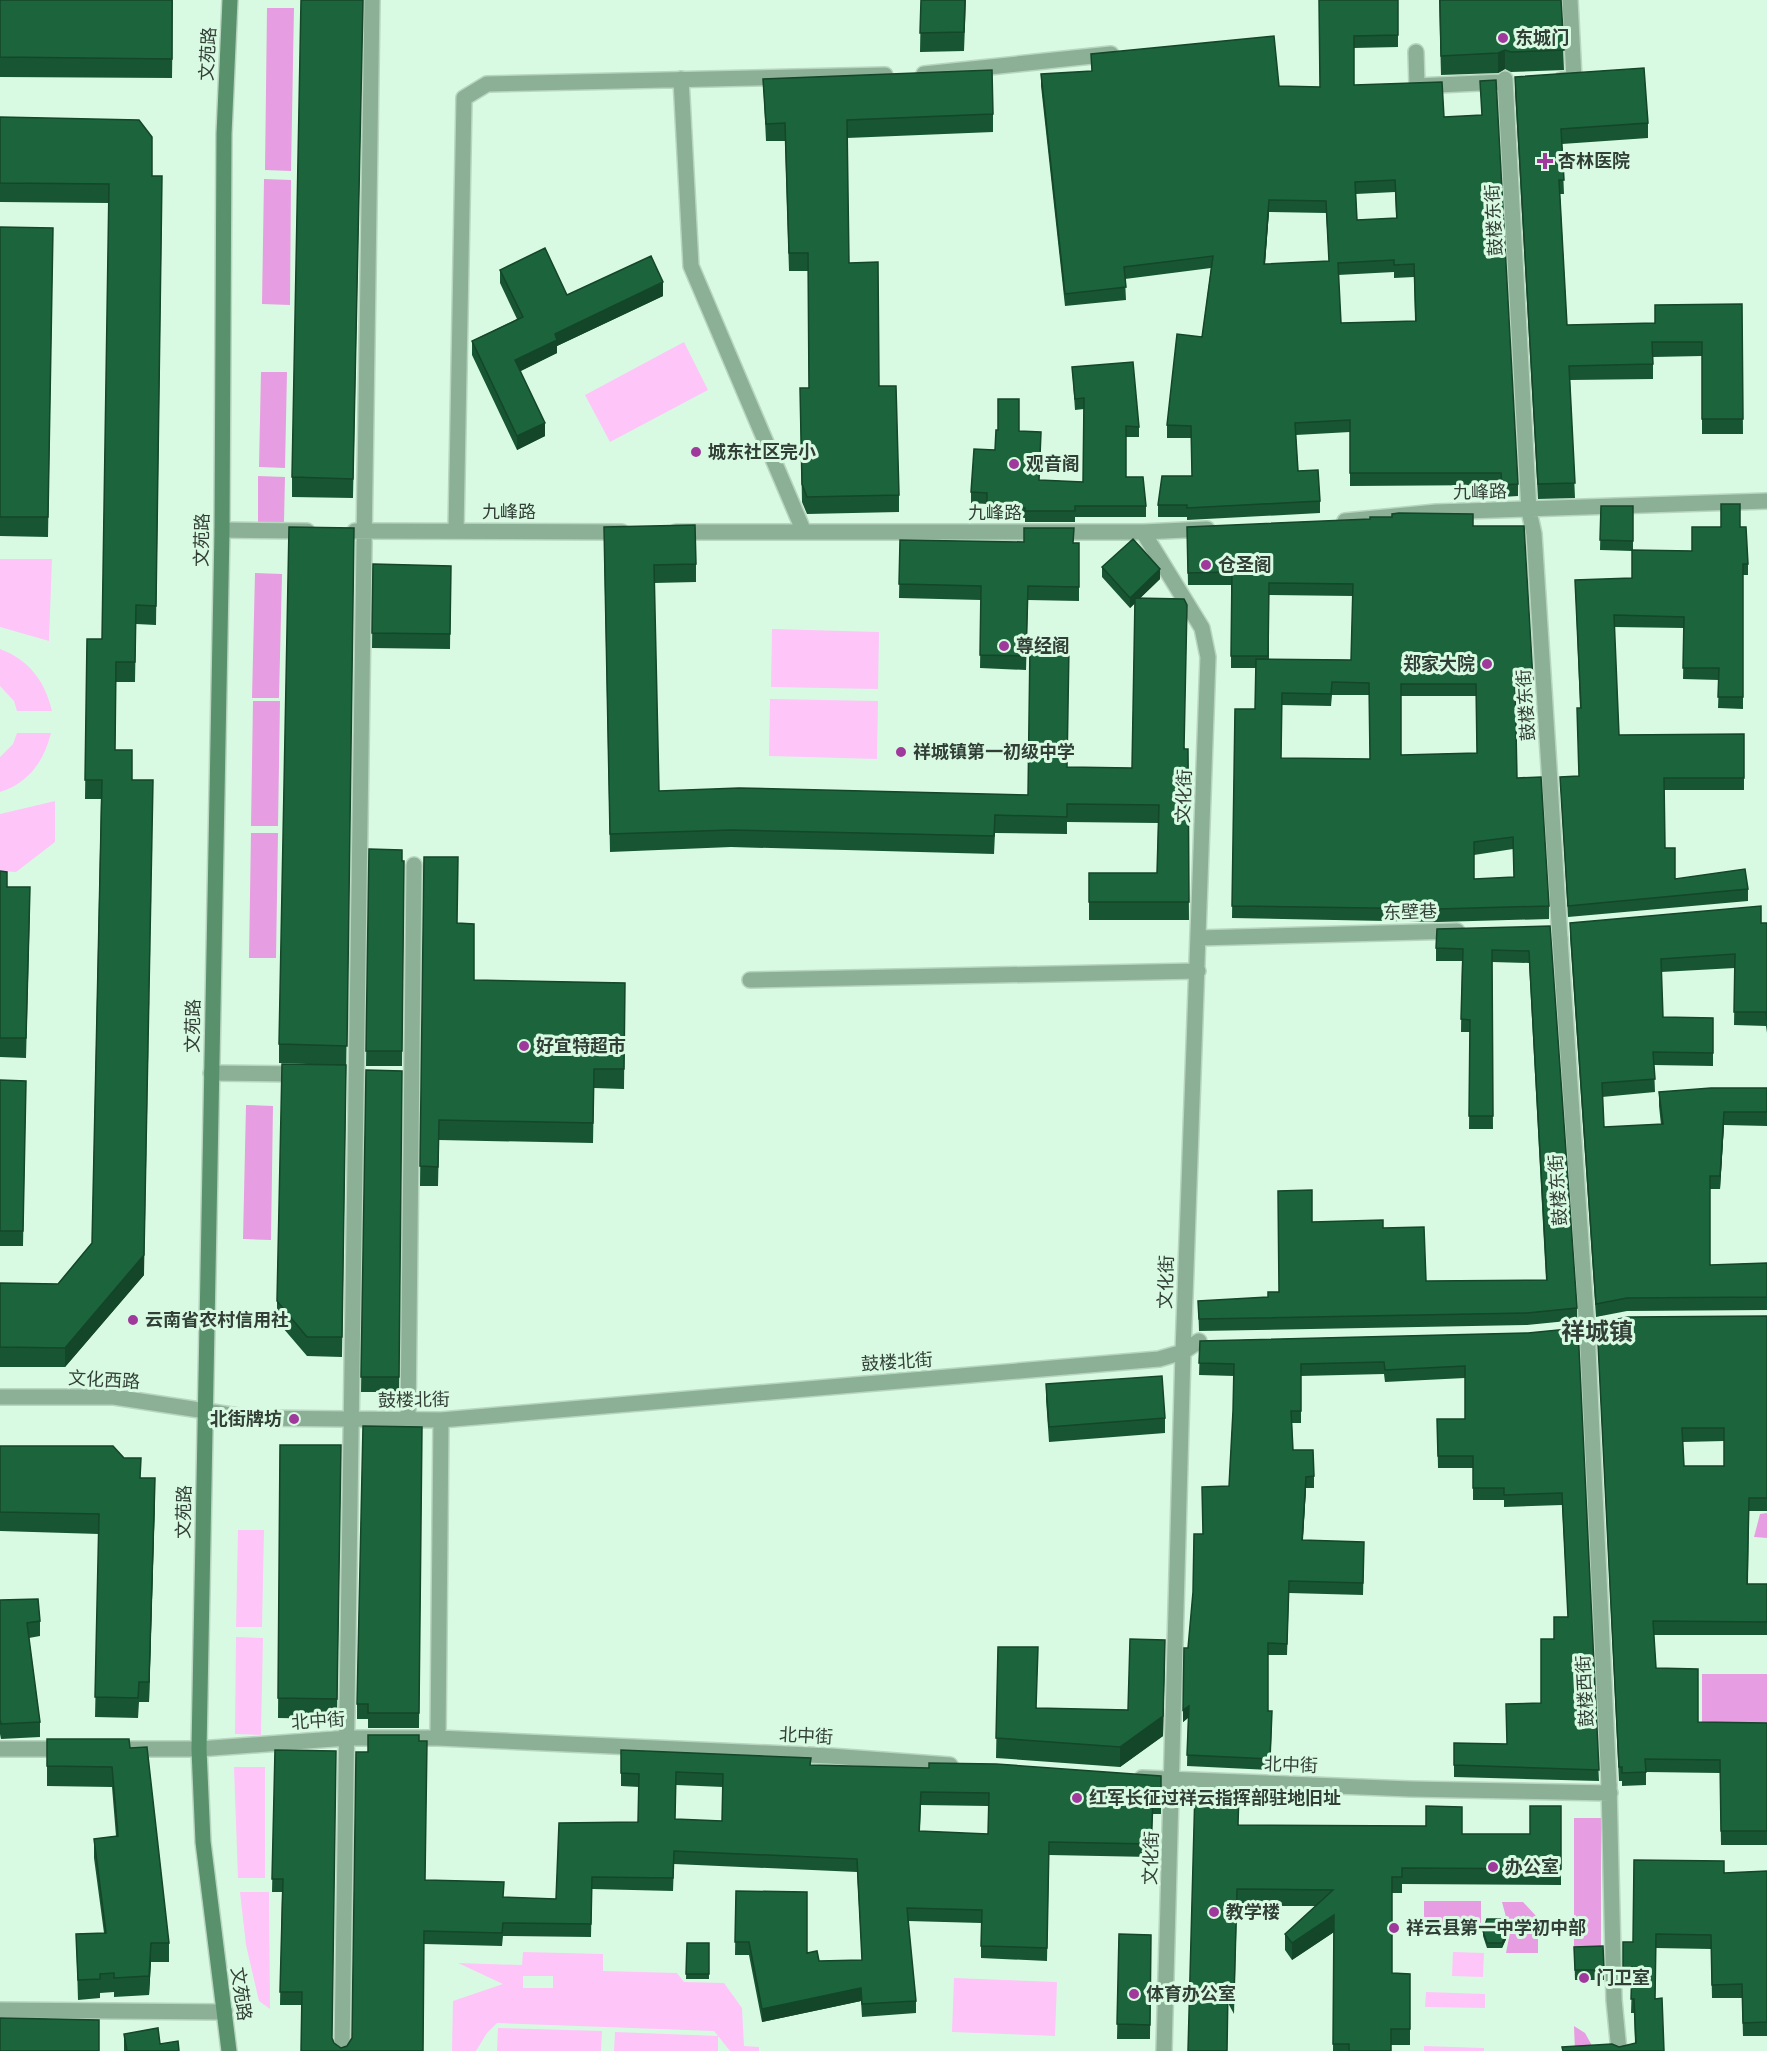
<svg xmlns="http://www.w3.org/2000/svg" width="1767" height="2051" viewBox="0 0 1767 2051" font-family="'Nunito Sans','Noto Sans SC',sans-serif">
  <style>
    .green { fill: #fec5f9; fill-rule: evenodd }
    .forest { fill: #e79de1 }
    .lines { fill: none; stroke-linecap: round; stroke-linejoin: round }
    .pedestrian-casing { stroke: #b8d5c0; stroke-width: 18 }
    .minor-casing { stroke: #b8d5c0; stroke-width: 18 }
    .tertiary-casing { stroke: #b8d5c0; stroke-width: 18 }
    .secondary-casing { stroke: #b8d5c0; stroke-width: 18 }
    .pedestrian { stroke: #8bb096; stroke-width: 15 }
    .minor { stroke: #8bb096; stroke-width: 15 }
    .tertiary { stroke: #8bb096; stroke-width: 15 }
    .secondary { stroke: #58916b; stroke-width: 15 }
    .wall { fill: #185633; fill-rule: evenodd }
    .shaded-wall { fill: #144629 }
    .building { fill: #1c643b; stroke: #144629; stroke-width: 1.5; fill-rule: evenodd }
    .poi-dot { fill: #a0399c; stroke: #d9fae2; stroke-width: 2 }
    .labels { text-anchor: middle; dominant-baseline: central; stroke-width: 6; stroke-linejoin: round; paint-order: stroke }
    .poi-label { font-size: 18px; font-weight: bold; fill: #323f36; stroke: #d9fae2; text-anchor: start }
    .street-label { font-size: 18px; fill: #323f36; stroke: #d9fae2 }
    .district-label { font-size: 24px; font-weight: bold; fill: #323f36; stroke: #d9fae2 }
  </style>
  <rect width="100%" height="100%" fill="#d9fae2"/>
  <!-- green -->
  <path class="green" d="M684,342L708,390L610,442L585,395Z
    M0,559H52L49,641L0,627Z
    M772,629L879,632L878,689L771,687Z
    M0,649C29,660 45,681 52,711H17L14,701L0,686Z
    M770,699L878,701L877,759L769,756Z
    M17,733H51C44,761 29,783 0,792V757L13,744Z
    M55,801V842L16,872L0,871V814Z
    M238,1530H264L262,1627H236Z
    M236,1637L263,1638L261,1735L235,1734Z
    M234,1767H265V1878H238Z
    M240,1892H269L270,2009L259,2001L246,1945Z
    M523,1952L603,1954V1971L677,1973L684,1982L724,1983L742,2008L744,2046L759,2047V2051H730L714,2031L497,2023L487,2033L476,2051H452L453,2001L503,1984L458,1963L522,1965ZM523,1976H553V1988H523Z
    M1453,1952L1484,1953L1483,1977L1452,1976Z
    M954,1978L1057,1982L1055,2036L952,2032Z
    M1426,1992L1485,1994V2008L1425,2007Z
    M498,2028L602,2031L601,2051H497Z
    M615,2032L718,2036V2051H614Z
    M1424,2046L1484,2048V2051H1424Z"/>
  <!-- forest -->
  <path class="forest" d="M267,8H294L291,171L265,170Z
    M264,179L291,180L290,305L262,304Z
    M261,372H287L285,468L259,467Z
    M258,476L285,477L284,522H258Z
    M255,573L282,574L279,698H252Z
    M253,701H280L278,826H251Z
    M251,833H278L276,958H249Z
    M246,1105L273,1106L271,1240L243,1239Z
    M1767,1513V1538L1754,1537L1760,1514Z
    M1702,1674H1767V1730L1702,1731Z
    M1574,1818H1601V1956L1574,1957Z
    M1424,1901H1481V1929H1424Z
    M1502,1902H1523L1538,1918V1953H1506L1510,1932Z
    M1574,2026L1585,2033L1595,2051H1575Z"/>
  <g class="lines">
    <!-- pedestrian casing -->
    <g class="pedestrian-casing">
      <path id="pedestrian" d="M1560,939L1587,1329L1609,1785
        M206,1411L250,1418"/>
    </g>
    <!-- minor casing -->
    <g class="minor-casing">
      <path id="minor" d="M1416,52L1417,86L1501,82
        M924,74L1111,54
        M681,79L691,266L804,532
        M1505,79L1529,511L1534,534L1560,939
        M1561,80L1574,79L1570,0
        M1345,521L1436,512L1767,501
        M222,530L307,531
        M355,531L622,532
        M456,531L464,98L487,84L885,75
        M676,532H1143L1207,529
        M1143,532L1202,628L1208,657L1183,1352L1164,2051
        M1199,938L1457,931
        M750,980L1198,971
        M211,1073L301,1074
        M250,1418L441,1420L1159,1359L1183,1352L1199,1341
        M408,1420L414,865
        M438,1738L441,1420
        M0,1749H67
        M127,1749H199L347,1738H438L830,1756L950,1765
        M1142,1778L1410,1789L1610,1793
        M1609,1785L1614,2000L1619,2051
        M0,2010L225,2012
        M342,2051L372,0"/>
    </g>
    <!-- tertiary casing -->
    <g class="tertiary-casing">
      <path id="tertiary" d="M0,1397H114L206,1411"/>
    </g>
    <!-- secondary casing -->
    <g class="secondary-casing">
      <path id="secondary" d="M229,2051L203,1842L199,1749L222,530L224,134L230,0"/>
    </g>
    <!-- pedestrian -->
    <use href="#pedestrian" class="pedestrian"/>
    <!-- minor -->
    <use href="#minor" class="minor"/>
    <!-- tertiary -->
    <use href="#tertiary" class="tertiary"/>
    <!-- secondary -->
    <use href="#secondary" class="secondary"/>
  </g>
  <!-- wall -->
  <path class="wall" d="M0,0H173L172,78L0,77Z
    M363,0L353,498L292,497V477Z
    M921,0H966L964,51L920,52Z
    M1319,0H1398V47L1354,48V85L1444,117L1482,115L1480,81L1518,484V496L1502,497L1501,485L1350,486V432L1296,435L1298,471L1320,501V513L1187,520V517H1158V505L1192,476L1191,438H1167V425L1202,337L1211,268L1125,279L1126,300L1065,306L1041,86V74L1279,86L1320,87ZM1395,192L1396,218L1357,220L1356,194ZM1269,212L1326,213L1329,261L1265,264ZM1394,272V278L1414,277L1415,321L1341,323L1338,275Z
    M1439,0H1561L1564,70L1511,72L1505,69L1498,73L1441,75Z
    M1515,77L1648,123V138L1562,144L1564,194H1560L1567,325L1655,323L1742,304L1743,434H1702V356L1653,357V379L1570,380L1575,498L1538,499L1515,91Z
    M763,79L993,114V132L847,138L849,263L879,386L899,495V512L807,514L802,502L800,405L809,388L808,271H789L785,141H766Z
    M0,117L152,176L162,196L156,625L136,624L135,682H116L115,750L132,780L144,1275L65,1367H0V1283L58,1284L92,1243L101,799H85L87,639H102L109,203L0,202Z
    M0,227L53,228L48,537L0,536Z
    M500,270L567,295L663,296L557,346V353L520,371L545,436L517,450L472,355V341L517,319L500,283Z
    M1072,367L1139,427V437H1126V477L1146,506V517H1075V522H1025V518L987,517V504L971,503V492L995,450L1019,431L1041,443L1039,480L1083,482L1084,409L1075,410Z
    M1601,506H1633V550L1692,551L1740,527L1748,564V575H1743V709L1718,708L1719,680L1683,679L1684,628L1614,627L1619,735L1744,734V790H1664L1665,848L1675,879L1748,889V901L1568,917L1560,777L1579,776L1580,708L1575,580L1632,578V551L1600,550Z
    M1473,526L1533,680V693L1516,692L1517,778L1549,906V919L1438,922L1232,918L1235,709H1255L1256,668H1231V585H1188L1187,527ZM1269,595L1353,596L1351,660L1269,659ZM1332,695H1369L1370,759L1281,758L1282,705L1331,706ZM1401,696H1476L1477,753L1401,755ZM1513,849L1514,877L1474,879V855Z
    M354,528L342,1357L307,1356L277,1321V1301L336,1065L279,1063V1044Z
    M900,540L1079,543V601L1028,600L1026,670L980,668L981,600L899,598Z
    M604,545L696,564V582L654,583L659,791L1028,795L1067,767L1132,768L1135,603L1130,608L1102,577V567L1160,579L1139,599L1185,749H1188L1189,920H1089V873H1157L1158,823L1067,822V834L995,833L994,854L731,847L610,852Z
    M373,564L451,566L450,649L372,648Z
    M369,849L404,861L402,1066H366Z
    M424,857L457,923L474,980L625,983L624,1089L594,1088L593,1143L439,1140L438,1186H420Z
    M0,871L7,887L30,907L26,1058L0,1057Z
    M1570,923H1767V1033L1766,1026L1734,1025L1735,968L1661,972L1663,1017L1713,1018V1066L1654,1065L1655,1092L1602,1097L1604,1127L1661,1125L1659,1106V1092L1767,1088V1126L1724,1125L1720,1189H1710V1265L1767,1263V1310L1627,1311L1596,1317L1570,937Z
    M1550,926L1577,1308V1320L1527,1325L1199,1331L1198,1301L1268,1297L1279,1292L1312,1222L1383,1228L1426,1281L1546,1280L1529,963L1492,962L1493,1129H1469L1470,1032H1461L1462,961H1436V948Z
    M366,1070L402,1071L399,1392H361Z
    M0,1080L26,1081L23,1246H0Z
    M1767,1316V1511H1749L1748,1584H1767V1635H1654L1656,1668L1698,1722L1767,1723V1845H1721L1720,1773L1646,1772V1785L1622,1786V1781H1619L1597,1323ZM1724,1441V1466H1684L1683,1442Z
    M1578,1328L1599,1781L1454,1777V1743L1506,1744L1541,1703L1554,1639L1568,1617L1562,1505L1504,1507V1500H1473V1468H1438L1437,1419H1465V1378L1385,1382L1384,1374L1301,1376V1423H1292L1293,1450L1314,1476V1488H1306L1303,1540L1364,1554L1363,1595L1289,1593L1287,1655H1268V1711L1272,1723L1270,1770L1187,1766L1188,1718L1183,1722L1188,1648L1203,1534L1229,1486L1233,1411L1234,1376L1199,1375L1200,1341L1528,1333Z
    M1046,1384L1165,1418V1433L1049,1442L1046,1399Z
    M422,1427L419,1728H368V1719H357V1704Z
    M280,1445H341L337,1719L278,1718Z
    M0,1446L141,1478L155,1498L149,1702H139L138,1718L95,1717L99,1534L0,1531Z
    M0,1600L40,1621V1636L29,1638L40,1722V1737L1,1739L0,1734Z
    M998,1647L1037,1708L1128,1710L1165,1659L1163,1736L1120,1767L996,1758Z
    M47,1739L130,1748L169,1943V1962H151L149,1995L114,1997V1992L100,1993V1998L78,2000L76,1934L104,1933L94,1858V1839L116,1836L112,1787L47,1786Z
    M275,1750L332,2039L334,2043L341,2048L347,2046L352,2038L425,1880L504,1897L556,1899L638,1822L639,1787L621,1786V1750L811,1765L1161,1776V1814H1153L1151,1857L1049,1855L1047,1961L981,1958V1923L908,1921L916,2001V2013L862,2017L861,2001L762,2022L749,1955H735L736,1891L807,1953L819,1961L862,1960L857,1872L674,1864L673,1891L592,1889L591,1937L503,1936L502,1946L424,1944L423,2051H301L302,2005H280L282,1892H272ZM676,1785L723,1787L722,1821L675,1819ZM921,1805L988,1806V1834L920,1831Z
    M1195,1789L1239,1825L1462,1834H1530L1561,1806V1885L1402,1884V1893H1392V1973L1410,1974V2045H1391V2051H1333L1334,1932L1292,1960L1285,1950V1934L1316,1906H1237L1234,2014L1228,2003Z
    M1767,1871V2036H1743L1742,1998H1712L1711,1949L1656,1948L1655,1999L1664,2051L1619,2047L1635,2043L1634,2013H1631L1632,1980H1623V1956L1633,1942L1724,1873Z
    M1483,1931L1508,1935L1502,1948H1487L1483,1936Z
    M1119,1934L1151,1935L1150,2039H1117Z
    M687,1943H709V1979H686Z
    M1603,1946L1604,1980H1575L1574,1947Z
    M124,2034L160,2044L179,2051H124Z"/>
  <!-- shaded-wall -->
  <path class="shaded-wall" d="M1505,50V69L1498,73V53Z
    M1269,200V212L1264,277V264Z
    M663,282V296L557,346V353L515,374V360L555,334Z
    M545,423V436L517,450V436Z
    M1160,569V579L1130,608V598Z
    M153,800L144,1275L65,1367V1348L144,1255Z
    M1724,1112V1125L1720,1189V1176Z
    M1306,1477V1488L1302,1552V1540Z
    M155,1478V1498L149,1702V1682Z
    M1165,1640L1163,1736L1120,1767V1747Z
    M1189,1706V1717L1183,1722V1710Z
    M1334,1915V1932L1292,1960V1943Z
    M1508,1930V1935L1502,1948V1943Z
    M151,1943V1962L149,1995V1976Z
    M861,1988V2001L762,2022V2009Z"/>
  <!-- building -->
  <path class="building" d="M0,0H172V59L0,57Z
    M301,0H363L353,479L292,477Z
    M921,0H965L964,32L920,33Z
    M1319,0H1398V35L1354,36V85L1442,82L1444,117L1482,115L1480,81L1496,80L1518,484L1502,485L1501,473H1350V420L1295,423L1298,471L1318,470L1320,501L1187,508V505H1158L1162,476H1192L1191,426L1167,425L1177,334L1202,337L1213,256L1124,267L1126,287L1065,294L1041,74L1092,71L1091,54L1274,36L1279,86L1320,87ZM1395,180L1397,218L1357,220L1355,182ZM1269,200L1326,201L1329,261L1264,264ZM1394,260V265L1414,264L1416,321L1341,323L1338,263Z
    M1440,0H1561L1564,50L1511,52L1505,50L1498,53L1441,56Z
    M1644,68L1648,123L1561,129L1564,180H1559L1567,325L1655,323V305L1742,304L1743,419H1702V342H1652L1653,364L1569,366L1575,483L1538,484L1515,77Z
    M992,70L993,114L847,120L849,263L878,262L879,386H896L899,495L807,497L802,484L800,388H809L808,253H789L785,123L766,124L763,79Z
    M0,117L139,120L152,137V176H162L156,606L136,605L135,662H116L115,750H132V780H153L144,1255L65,1348L0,1347V1283L58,1284L92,1243L102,780H85L87,639H102L109,184L0,183Z
    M0,227L53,228L48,517H0Z
    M545,248L567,295L651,256L663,282L555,334L557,340L515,360L545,423L517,436L472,341L523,317L500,270Z
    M1133,362L1139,427L1126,426V477H1143L1146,506H1075V511H1025V508L987,507V493L971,492L974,449L995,450L996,430H998V399H1019V431L1041,432L1039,480L1083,482L1084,398L1075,399L1072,367Z
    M1721,504H1740V527H1746L1748,564H1743V697H1718L1719,668H1683L1684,617L1614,615L1619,735L1744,734V778H1664L1665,848H1675V879L1745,869L1748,889L1568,906L1560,777L1579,776L1577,708H1581L1575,580L1632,578V550L1692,551V527H1721Z
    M1601,506H1633V541L1600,540Z
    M1399,513L1473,514V526H1524L1533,680H1515L1517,778L1541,777L1549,906L1438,909L1232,906L1235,709H1255L1256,659L1351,660L1353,584L1269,583L1268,656H1231L1232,572L1188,573L1187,527L1370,519V517H1392V514ZM1332,682L1369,683L1370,759L1281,758L1282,693L1331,694ZM1401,684H1476L1477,753L1401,755ZM1513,837L1514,877L1474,879V842Z
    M695,525L696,564L654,565L659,791L739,788L1028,795L1030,645L1069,646L1067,767L1132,768L1135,598L1184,599L1187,605L1184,749H1188L1189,902H1089V873H1157L1159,805L1067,804V817L995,815L994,836L731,830L610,834L604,527Z
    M289,527L354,528L347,1046L279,1044Z
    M1024,528H1074L1073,543H1079V587L1028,586L1026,656L980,655L981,586L899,584L900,540L1024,542Z
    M1133,539L1160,569L1130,598L1102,567Z
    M373,564L451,566L450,634L372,633Z
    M369,849L402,850V861H404L402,1051H366Z
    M424,857H458L457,923L474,924V980L625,983L624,1069H594L593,1123L439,1120L438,1167L420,1166Z
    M0,871L7,872V887H30L26,1038H0Z
    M1761,906V923H1767V1020L1766,1012H1734L1735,954L1661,959L1663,1017L1713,1018V1053L1653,1052L1655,1079L1602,1083L1604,1127L1663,1124L1659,1092L1711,1088H1767V1112H1724L1720,1176H1710V1265L1767,1263V1297L1627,1298L1596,1304L1570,923Z
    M1550,926L1577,1308L1527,1313L1199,1319L1198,1301L1268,1297V1292H1279L1278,1191L1312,1190V1222L1383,1220V1228L1424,1227L1426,1281L1547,1280L1529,951L1492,950L1493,1116H1469L1470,1020L1461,1019L1463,949L1436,948L1437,929Z
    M282,1064L346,1065L342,1337H307L277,1301Z
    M366,1070L402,1071L399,1377H361Z
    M0,1080L26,1081L23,1231H0Z
    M1767,1316V1498H1749L1747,1584H1767V1622L1653,1621L1656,1668L1698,1669V1722L1767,1723V1831H1721L1720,1760L1645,1759L1646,1772L1622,1773V1767H1619L1597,1323L1628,1317ZM1682,1428H1724V1466H1684Z
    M1578,1328L1599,1770L1454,1765V1743L1507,1744L1506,1704L1541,1703V1639H1554V1617H1568L1562,1493L1504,1495V1488H1473V1456H1438L1437,1419H1465V1366L1385,1370L1384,1362L1301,1364V1411H1291L1293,1450H1313L1314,1476L1306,1477L1302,1540L1364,1542L1363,1583L1289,1581L1287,1644L1268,1643V1711H1272L1270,1759L1187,1755L1189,1706L1183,1710L1184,1648H1188L1193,1592L1194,1534H1203L1202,1487L1229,1486L1233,1411L1234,1364L1199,1363L1200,1341L1528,1333Z
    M1162,1376L1165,1418L1049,1427L1046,1384Z
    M363,1426L422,1427L419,1713H368V1704H357Z
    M280,1445H341L337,1699L278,1698Z
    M0,1446H113L124,1458H141L140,1478H155L149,1682H139L138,1698L95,1697L99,1514L0,1512Z
    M38,1599L40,1621L27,1623L40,1722L1,1724L0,1719V1600Z
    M1130,1639L1165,1640L1163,1716L1120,1747L996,1738L998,1647H1038L1036,1708L1128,1710Z
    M368,1735H419V1741H427L425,1880L504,1882L503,1897L556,1899L559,1823L638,1822L639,1774L621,1773V1750L811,1758L810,1765L929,1768V1763L996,1764L1161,1776V1801H1153L1151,1844L1049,1842L1047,1948L981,1946L982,1910L907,1908L916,2001L862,2004L861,1988L762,2009L749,1942H735L736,1891L807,1892V1953L817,1951L819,1961L862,1960L857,1859L674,1851L673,1878L592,1877L591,1924L503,1923L502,1933L424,1931L423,2051H301L302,1992H280L283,1879H272L275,1750L336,1751L332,2038L334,2043L341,2048L347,2046L352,2038L356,1752H368ZM676,1772L723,1774L722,1821L675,1819ZM921,1792L989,1793L988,1834L919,1831Z
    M47,1739H129L130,1748L147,1747L169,1943H151L149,1976L114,1978V1973L100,1974V1979L78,1980L76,1934L106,1933L94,1839L118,1836L112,1767L47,1766Z
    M1195,1789L1239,1791L1238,1825L1426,1826V1806L1462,1807V1834H1530V1806H1561V1869L1402,1868V1877H1392V1973L1410,1974V2029H1391V2051H1349V2044H1333L1334,1915L1292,1943L1285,1934L1333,1890L1237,1889L1234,1998L1228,1987L1227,2051H1188Z
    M1634,1860L1724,1861V1873L1767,1871V2022L1743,2023L1742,1984L1712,1985L1711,1935L1656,1934L1655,1999L1662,1998L1664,2051H1563L1562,2047L1612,2044L1619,2047L1636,2043L1634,1999H1631L1632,1967H1623V1942H1633Z
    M1487,1919H1502L1508,1930L1502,1943H1487L1483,1931Z
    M1119,1934L1151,1935L1150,2025L1117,2024Z
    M687,1943H709V1974H686Z
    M1603,1946L1604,1970H1575L1574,1947Z
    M0,2018L99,2020V2051H0Z
    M158,2028L160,2044L178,2041L179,2051H127L124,2034Z"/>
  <!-- markers -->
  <g class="poi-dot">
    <circle cx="1503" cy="38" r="6"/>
    <path d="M1542 152h6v6h6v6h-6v6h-6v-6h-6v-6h6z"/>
    <circle cx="696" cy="452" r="6"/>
    <circle cx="1014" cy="464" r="6"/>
    <circle cx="1206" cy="565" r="6"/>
    <circle cx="1004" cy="646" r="6"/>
    <circle cx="1487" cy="664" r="6"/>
    <circle cx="901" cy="752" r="6"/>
    <circle cx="524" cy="1046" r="6"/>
    <circle cx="133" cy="1320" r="6"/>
    <circle cx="294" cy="1419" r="6"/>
    <circle cx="1077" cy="1798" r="6"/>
    <circle cx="1493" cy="1867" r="6"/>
    <circle cx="1214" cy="1912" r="6"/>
    <circle cx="1394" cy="1928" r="6"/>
    <circle cx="1584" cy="1978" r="6"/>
    <circle cx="1134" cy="1994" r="6"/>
  </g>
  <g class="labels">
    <!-- poi labels -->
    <g class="poi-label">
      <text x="1515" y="38">东城门</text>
      <text x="1558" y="161">杏林医院</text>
      <text x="708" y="452">城东社区完小</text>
      <text x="1026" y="464">观音阁</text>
      <text x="1218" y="565">仓圣阁</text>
      <text x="1016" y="646">尊经阁</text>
      <text x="1475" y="664" text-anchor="end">郑家大院</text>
      <text x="913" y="752">祥城镇第一初级中学</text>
      <text x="536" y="1046">好宜特超市</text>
      <text x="145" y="1320">云南省农村信用社</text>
      <text x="282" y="1419" text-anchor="end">北街牌坊</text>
      <text x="1089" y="1798">红军长征过祥云指挥部驻地旧址</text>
      <text x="1505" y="1867">办公室</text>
      <text x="1226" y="1912">教学楼</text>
      <text x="1406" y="1928">祥云县第一中学初中部</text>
      <text x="1596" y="1978">门卫室</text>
      <text x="1146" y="1994">体育办公室</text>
    </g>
    <!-- street labels -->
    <g class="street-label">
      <text transform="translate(208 54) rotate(-87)">文苑路</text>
      <text transform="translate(1494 220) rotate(-93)">鼓楼东街</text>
      <text transform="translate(1480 492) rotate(-1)">九峰路</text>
      <text x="509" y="512">九峰路</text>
      <text x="995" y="513">九峰路</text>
      <text transform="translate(202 540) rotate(-89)">文苑路</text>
      <text transform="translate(1526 705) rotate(-94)">鼓楼东街</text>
      <text transform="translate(1184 796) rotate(-88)">文化街</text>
      <text transform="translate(1410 912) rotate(-2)">东壁巷</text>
      <text transform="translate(193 1026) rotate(-89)">文苑路</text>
      <text transform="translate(1558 1190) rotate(-94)">鼓楼东街</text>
      <text transform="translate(1166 1282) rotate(-88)">文化街</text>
      <text transform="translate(897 1362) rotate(-4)">鼓楼北街</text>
      <text transform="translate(104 1380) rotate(3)">文化西路</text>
      <text transform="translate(414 1400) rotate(-1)">鼓楼北街</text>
      <text transform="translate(184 1512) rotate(-89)">文苑路</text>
      <text transform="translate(1585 1691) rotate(-93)">鼓楼西街</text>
      <text transform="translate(318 1721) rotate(-4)">北中街</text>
      <text transform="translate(806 1736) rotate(3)">北中街</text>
      <text transform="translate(1291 1765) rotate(2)">北中街</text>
      <text transform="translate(1151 1858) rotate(-88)">文化街</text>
      <text transform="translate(241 1994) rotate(82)">文苑路</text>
    </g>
    <!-- district labels -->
    <g class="district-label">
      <text x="1597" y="1332">祥城镇</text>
    </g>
  </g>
</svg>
